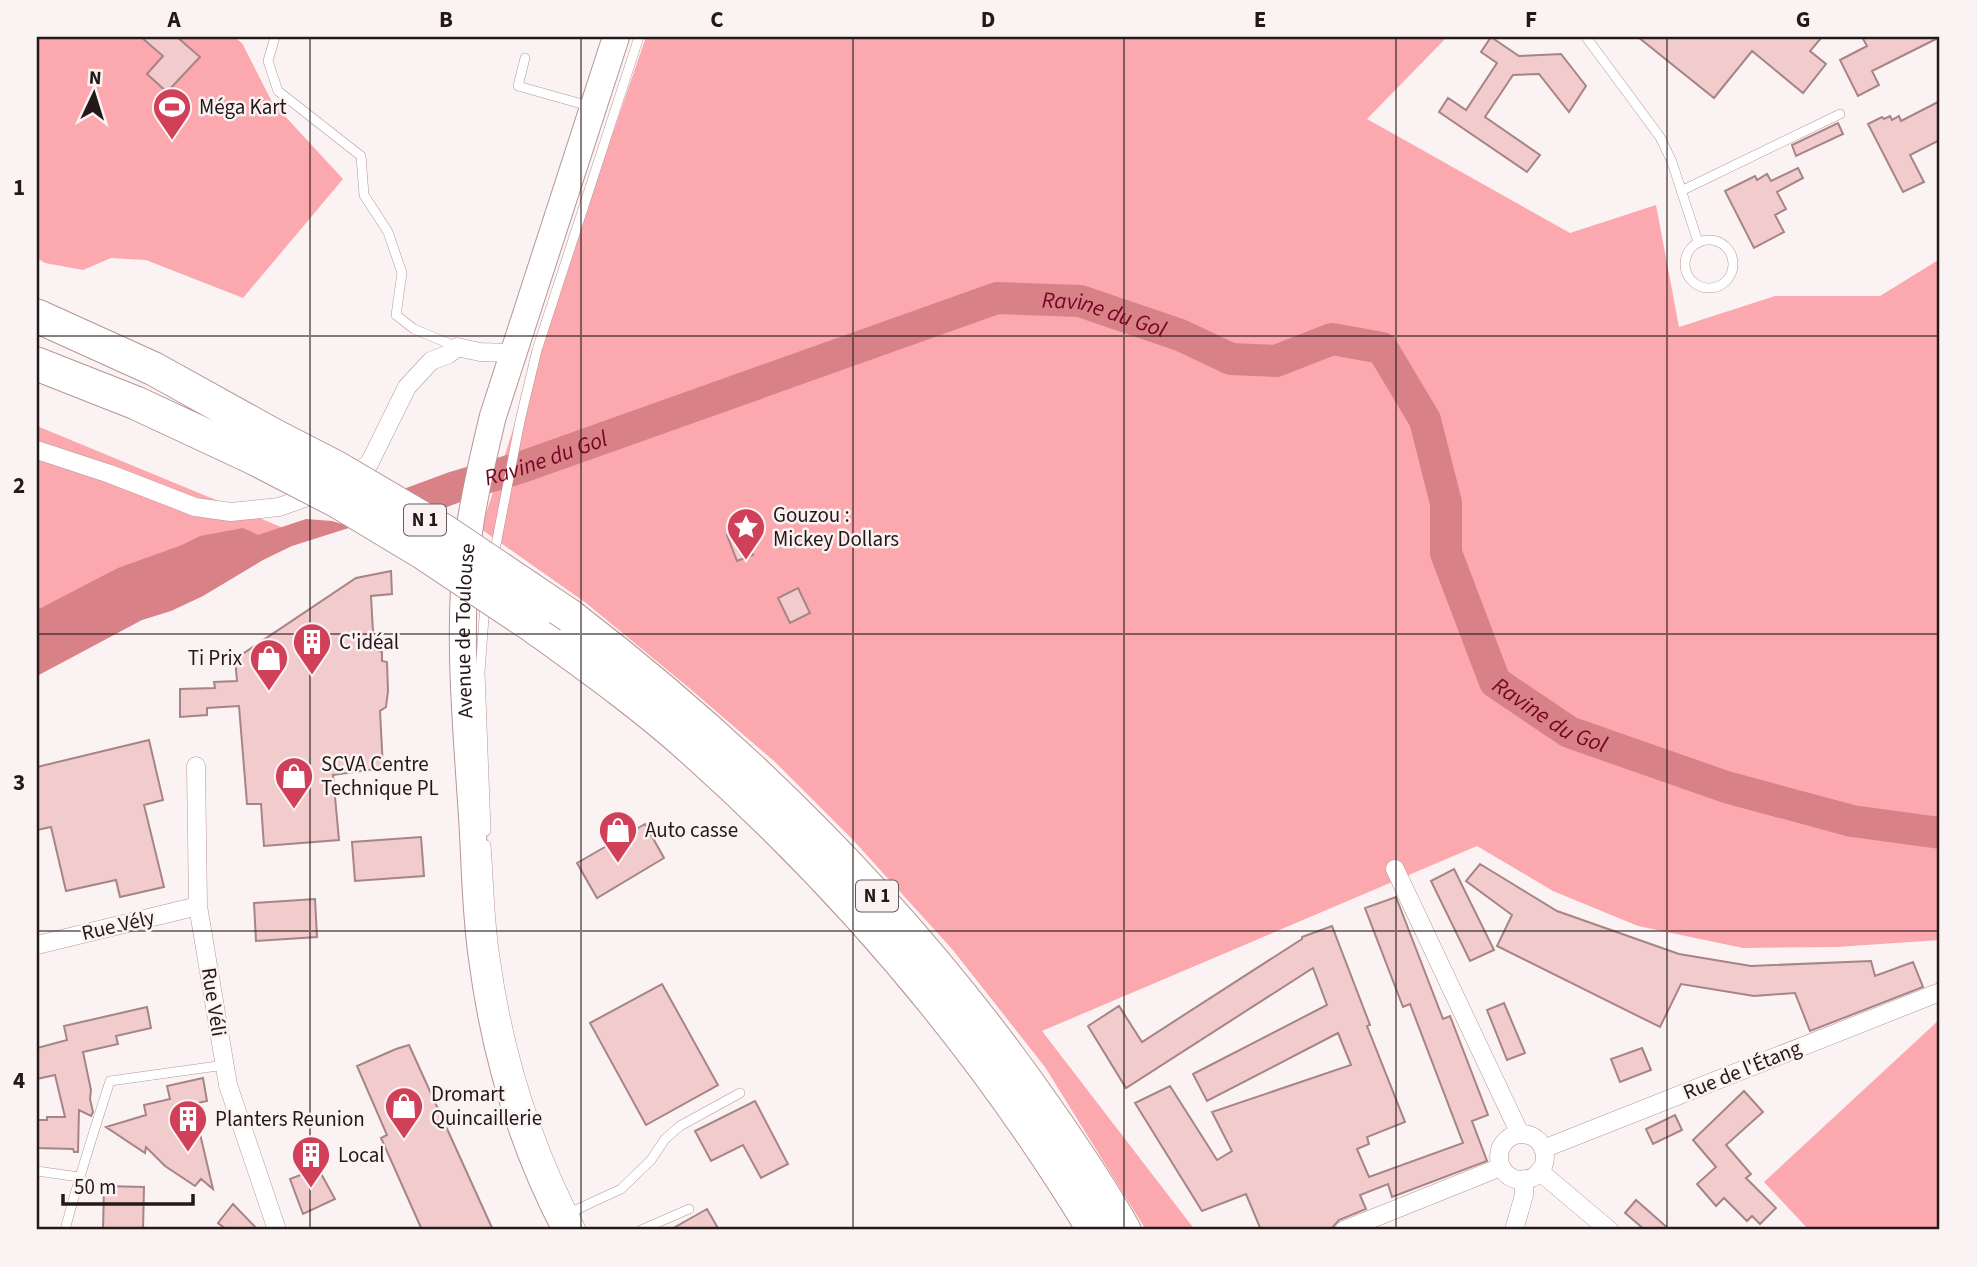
<svg xmlns="http://www.w3.org/2000/svg" width="1977" height="1267" viewBox="0 0 1977 1267" font-family="'Source Sans 3',sans-serif">
  <style>
    .green { fill: #fba9ae }
    .water { fill: #d88187 }
    .lines { fill: none; stroke-linecap: round; stroke-linejoin: round }
    .river { stroke: #d88187; stroke-width: 32 }
    .building { fill: #f2cbcc; stroke: #a78485; stroke-width: 2 }
    .lane-casing { stroke: #b99496; stroke-width: 10 }
    .street-casing { stroke: #b99496; stroke-width: 19 }
    .secondary-casing { stroke: #b99496; stroke-width: 28 }
    .highway-casing { stroke: #b99496; stroke-width: 35 }
    .lane { stroke: #fff; stroke-width: 9 }
    .street { stroke: #fff; stroke-width: 18 }
    .secondary { stroke: #fff; stroke-width: 26 }
    .highway { stroke: #fff; stroke-width: 33 }
    .highway-bridge-casing { stroke: #b99496; stroke-width: 35; stroke-linecap: butt }
    .highway-bridge { stroke: #fff; stroke-width: 33 }
    .grid { fill: none; stroke: #251818; stroke-width: 2; stroke-opacity: 0.55 }
    .labels { text-anchor: middle; dominant-baseline: central; stroke-width: 5; stroke-linejoin: round; paint-order: stroke }
    .shield { fill: #fbf3f3; stroke: #655a5a; stroke-width: 2 }
    .shield-label { font-size: 19px; font-weight: bold; fill: #251818 }
    .poi-label { font-size: 21px; fill: #251818; stroke: #fbf3f3; text-anchor: start }
    .street-label { font-size: 21px; fill: #251818; stroke: #fbf3f3 }
    .water-label { font-size: 23px; font-style: italic; fill: #740623; stroke: #fbf3f3 }
    .neatline { fill: none; stroke: #251818; stroke-width: 2.5 }
    .grid-label { font-size: 23px; text-anchor: middle; font-weight: bold; fill: #251818 }
  </style>
  <rect width="100%" height="100%" fill="#fbf3f3"/>
  <!-- green -->
  <path class="green" d="M37,37H234L242,43L272,102L343,179L243,298L146,260L111,258L83,270L45,263L37,258Z
    M646,37H1447L1367,119L1570,233L1656,205L1679,327L1775,296H1880L1940,259V940L1836,947L1743,948L1638,926L1553,891L1477,846L1042,1031L1195,1230H1146L1045,1067L952,949L853,840L774,761L688,687L586,603L481,529L547,324Z
    M37,426L286,529L37,618Z
    M1940,1019V1230H1809L1764,1182Z"/>
  <!-- water -->
  <path class="water" d="M306,519L332,521L352,527L292,546L263,560L203,596L171,611L142,620L37,676V610L118,568L182,545L200,536L243,528L258,535Z"/>
  <g class="lines">
    <!-- river -->
    <path class="river" id="s1" d="M382,514L455,487L522,467L997,298L1080,301L1180,335L1231,359L1276,361L1332,339L1382,348L1425,420L1446,503V553L1495,682L1569,732L1726,787L1852,821L1940,833"/>
  </g>
  <!-- building -->
  <path class="building" d="M141,37H177L200,57L167,92L147,74L163,56Z
    M1491,37L1519,56L1561,54L1586,86L1569,112L1539,74L1513,75L1485,117L1540,155L1527,172L1439,112L1448,98L1466,110L1497,63L1481,52Z
    M1638,37H1822L1810,51L1826,64L1803,93L1752,51L1714,98Z
    M1862,37H1940L1872,71L1879,85L1858,96L1840,60L1867,46Z
    M1940,101V140L1910,155L1924,182L1903,192L1868,124L1882,117L1884,119L1890,116L1892,120L1899,116L1901,121Z
    M1838,123L1843,134L1796,156L1792,145Z
    M1798,168L1803,178L1777,192L1786,209L1775,215L1784,232L1754,248L1725,191L1755,176L1757,180L1767,174L1771,181Z
    M742,528L753,555L737,561L727,535Z
    M391,571L392,594L371,596L374,649L382,652V661L387,662L388,691L386,707L380,711L383,768L333,775L339,840L264,846L261,804H247L239,706L207,708V715L180,717V689L215,688L214,682L237,681L235,659L356,578Z
    M798,588L810,613L790,623L778,598Z
    M149,740L163,800L144,805L164,887L120,897L116,880L66,891L51,827L37,830V767Z
    M645,824L664,858L597,898L577,863Z
    M421,837L424,876L355,881L352,842Z
    M1480,864L1557,911L1679,954L1751,966L1871,961L1875,976L1913,962L1923,987L1810,1031L1795,993L1754,996L1681,984L1660,1027L1497,946L1512,915L1466,881Z
    M1454,869L1494,950L1470,961L1431,881Z
    M1396,897L1443,1019L1450,1016L1488,1115L1472,1121L1487,1161L1392,1197L1388,1184L1360,1195L1366,1209L1339,1220L1330,1230H1261L1246,1194L1202,1211L1135,1103L1170,1086L1217,1160L1232,1151L1212,1112L1351,1065L1338,1033L1207,1101L1193,1074L1327,1005L1313,968L1126,1088L1088,1026L1119,1006L1142,1042L1302,939V937L1332,926L1370,1025L1367,1026L1405,1122L1367,1137L1369,1144L1357,1149L1369,1177L1463,1143L1410,1004L1403,1007L1365,908Z
    M315,899L317,937L256,941L254,903Z
    M662,984L718,1085L646,1125L590,1023Z
    M1504,1003L1525,1053L1507,1060L1487,1010Z
    M147,1007L151,1028L116,1036L118,1044L83,1052L91,1090L90,1099L93,1112L91,1116L79,1110L78,1152H74L73,1149L37,1148V1120H47V1117H65L55,1075L37,1079V1048L67,1040L64,1026Z
    M409,1045L493,1230H422L381,1138L387,1135L357,1066L396,1049Z
    M1642,1048L1651,1070L1620,1082L1611,1059Z
    M203,1078L207,1101L193,1104L213,1189L201,1179L195,1186L165,1166L146,1147L145,1153L106,1127L146,1115L144,1105L170,1099L167,1086Z
    M1744,1091L1763,1112L1726,1145L1751,1174L1746,1178L1776,1208L1760,1224L1752,1216L1747,1221L1724,1198L1716,1206L1697,1184L1716,1167L1693,1140Z
    M755,1101L788,1164L761,1178L743,1145L711,1161L695,1131Z
    M1675,1115L1682,1130L1653,1144L1646,1129Z
    M318,1168L335,1199L303,1214L290,1179Z
    M104,1186L144,1187L143,1230H103Z
    M1636,1200L1670,1230H1645L1625,1213Z
    M233,1204L258,1230H227L218,1223Z
    M707,1209L719,1230H670Z"/>
  <g class="lines">
    <!-- lane casing -->
    <g class="lane-casing">
      <path id="lane" d="M275,37L268,61L278,91L361,156L364,195L388,232L402,273L396,315L414,329L457,347
        M1586,37L1660,137L1672,162L1698,242
        M525,58L518,86L589,106
        M1681,191L1840,114
        M1685 264a24 24 0 1 1 48 0a24 24 0 1 1-48 0Z
        M494,555L520,421L537,350L639,37
        M485,604L480,672L486,831
        M486,845C489,882 489,920 495,957C508,1052 537,1145 582,1230
        M37,1171L79,1177
        M567,1214L621,1189L651,1160L665,1139L680,1126L740,1093
        M65,1230C78,1180 94,1131 110,1081L225,1065
        M641,1230L689,1209"/>
    </g>
    <!-- street casing -->
    <g class="street-casing">
      <path id="street" d="M37,450L110,474L195,507L231,512L279,507L321,492
        M345,479L369,464L407,387L431,361L449,354L457,347L480,352L512,353
        M196,766L198,906L228,1085L277,1230
        M1395,869L1520,1134
        M37,945L198,906
        M1499 1157a23 23 0 1 1 46 0a23 23 0 1 1-46 0Z
        M1543,1149L1940,992
        M1539,1171L1609,1230
        M1344,1230L1501,1167
        M1514,1230L1524,1195V1179"/>
    </g>
    <!-- secondary casing -->
    <g class="secondary-casing">
      <g id="secondary">
        <path id="s2" d="M566,1230C522,1146 494,1052 482,958C475,911 475,863 472,816C466,724 457,632 468,540C473,499 483,457 493,416L616,37"/>
      </g>
    </g>
    <!-- highway casing -->
    <g class="highway-casing">
      <path id="highway" d="M37,316L154,369L273,435
        M37,364L136,403L254,458
        M570,616C751,755 913,918 1044,1106C1072,1146 1100,1187 1124,1230
        M533,626C587,665 642,704 692,749C851,891 984,1048 1094,1230"/>
    </g>
    <!-- lane -->
    <use href="#lane" class="lane"/>
    <!-- street -->
    <use href="#street" class="street"/>
    <!-- secondary -->
    <use href="#secondary" class="secondary"/>
    <!-- highway -->
    <use href="#highway" class="highway"/>
    <!-- highway-bridge casing -->
    <g class="highway-bridge-casing">
      <path id="highway-bridge" d="M273,435L337,468L444,531L570,616
        M254,458L339,502L422,552L533,626"/>
    </g>
    <!-- highway-bridge -->
    <use href="#highway-bridge" class="highway-bridge"/>
  </g>
  <!-- grid -->
  <path class="grid" d="M310,37V1230M581,37V1230M853,37V1230M1124,37V1230M1396,37V1230M1667,37V1230M37,336H1940M37,634H1940M37,931H1940"/>
  <!-- icons -->
  <defs>
    <g id="stadium-pin" transform="scale(2.0125)"><path d="M0 17L-7.5 6A9.5 9.5 0 1 1 7.5 6Z" fill="#d04058" stroke="#fbf3f3"/><path d="M0-5a6.5 5 0 1 0 0 10a6.5 5 0 1 0 0-10ZM-3.5-1.8h7v3.6h-7Z" fill="#fff"/></g>
    <g id="sight-pin" transform="scale(2.0125)"><path d="M0 17L-7.5 6A9.5 9.5 0 1 1 7.5 6Z" fill="#d04058" stroke="#fbf3f3"/><path d="M0-6L1.8-2.2L6-1.7L2.9 1.2L3.7 5.4L0 3.3L-3.7 5.4L-2.9 1.2L-6-1.7L-1.8-2.2Z" fill="#fff"/></g>
    <g id="building-pin" transform="scale(2.0125)"><path d="M0 17L-7.5 6A9.5 9.5 0 1 1 7.5 6Z" fill="#d04058" stroke="#fbf3f3"/><path d="M-4-6H4V6H1V3H-1V6H-4ZM-2.5-4.3h1.7v1.8h-1.7ZM.8-4.3h1.7v1.8H.8ZM-2.5-1h1.7V.8h-1.7ZM.8-1h1.7V.8H.8Z" fill="#fff"/></g>
    <g id="shop-pin" transform="scale(2.0125)"><path d="M0 17L-7.5 6A9.5 9.5 0 1 1 7.5 6Z" fill="#d04058" stroke="#fbf3f3"/><path d="M-5-2.5h2.3a2.7 3.5 0 0 1 5.4 0H5L5.5 6h-11ZM-1.5-2.5h3a1.5 2.3 0 0 0-3 0Z" fill="#fff"/></g>
  </defs>
  <g fill-rule="evenodd">
    <use href="#stadium-pin" x="172" y="107"/>
    <use href="#sight-pin" x="746" y="527"/>
    <use href="#building-pin" x="312" y="642"/>
    <use href="#shop-pin" x="269" y="658"/>
    <use href="#shop-pin" x="294" y="776"/>
    <use href="#shop-pin" x="618" y="830"/>
    <use href="#shop-pin" x="404" y="1106"/>
    <use href="#building-pin" x="188" y="1119"/>
    <use href="#building-pin" x="311" y="1155"/>
  </g>
  <g class="labels">
    <!-- shield labels -->
    <g class="shield">
      <rect x="404" y="504.5" width="42" height="31" rx="5"/>
      <rect x="856" y="880.5" width="42" height="31" rx="5"/>
    </g>
    <g class="shield-label">
      <text x="425" y="520">N 1</text>
      <text x="877" y="896">N 1</text>
    </g>
    <!-- poi labels -->
    <g class="poi-label">
      <text x="199" y="107">Méga Kart</text>
      <text x="773" y="515">Gouzou :<tspan x="773" dy="24">Mickey Dollars</tspan></text>
      <text x="339" y="642">C'idéal</text>
      <text x="242" y="658" text-anchor="end">Ti Prix</text>
      <text x="321" y="764">SCVA Centre<tspan x="321" dy="24">Technique PL</tspan></text>
      <text x="645" y="830">Auto casse</text>
      <text x="431" y="1094">Dromart<tspan x="431" dy="24">Quincaillerie</tspan></text>
      <text x="215" y="1119">Planters Reunion</text>
      <text x="338" y="1155">Local</text>
    </g>
    <!-- street labels -->
    <g class="street-label">
      <text stroke="none"><textPath href="#s2" startOffset="614">Avenue de Toulouse</textPath></text>
      <text transform="translate(118 925) rotate(-13)">Rue Vély</text>
      <text transform="translate(214 1002) rotate(81)">Rue Véli</text>
      <text transform="translate(1742 1070) rotate(-22)">Rue de l'Étang</text>
    </g>
    <!-- water labels -->
    <g class="water-label">
      <text stroke="none"><textPath href="#s1" startOffset="761">Ravine du Gol</textPath></text>
      <text stroke="none"><textPath href="#s1" startOffset="173">Ravine du Gol</textPath></text>
      <text stroke="none"><textPath href="#s1" startOffset="1475">Ravine du Gol</textPath></text>
    </g>
  </g>
  <!-- border -->
  <rect width="1977" height="1267" fill="none" stroke="#fbf3f3" stroke-width="77"/>
  <!-- north arrow -->
  <g transform="translate(94 94) rotate(4)" stroke="#fbf3f3" stroke-width="5" paint-order="stroke">
  <path d="M0-5L12 26L0 18L-12 26Z" fill="#251818"/>
  <text y="-10" font-size="19" font-weight="bold" text-anchor="middle" fill="#251818">N</text>
  </g>
  <!-- scale -->
  <path d="M63 1194v10h130v-10" fill="none" stroke="#251818" stroke-width="3.5"/>
  <text x="74" y="1194" font-size="21" fill="#251818" stroke="#fbf3f3" stroke-width="5" paint-order="stroke">50 m</text>
  <rect x="38" y="38" width="1900" height="1190" class="neatline"/>
  <g class="grid-label">
    <text x="174" y="27">A</text>
    <text x="446" y="27">B</text>
    <text x="717" y="27">C</text>
    <text x="988" y="27">D</text>
    <text x="1260" y="27">E</text>
    <text x="1531" y="27">F</text>
    <text x="1803" y="27">G</text>
    <text x="19" y="195">1</text>
    <text x="19" y="493">2</text>
    <text x="19" y="790">3</text>
    <text x="19" y="1088">4</text>
  </g>
</svg>
